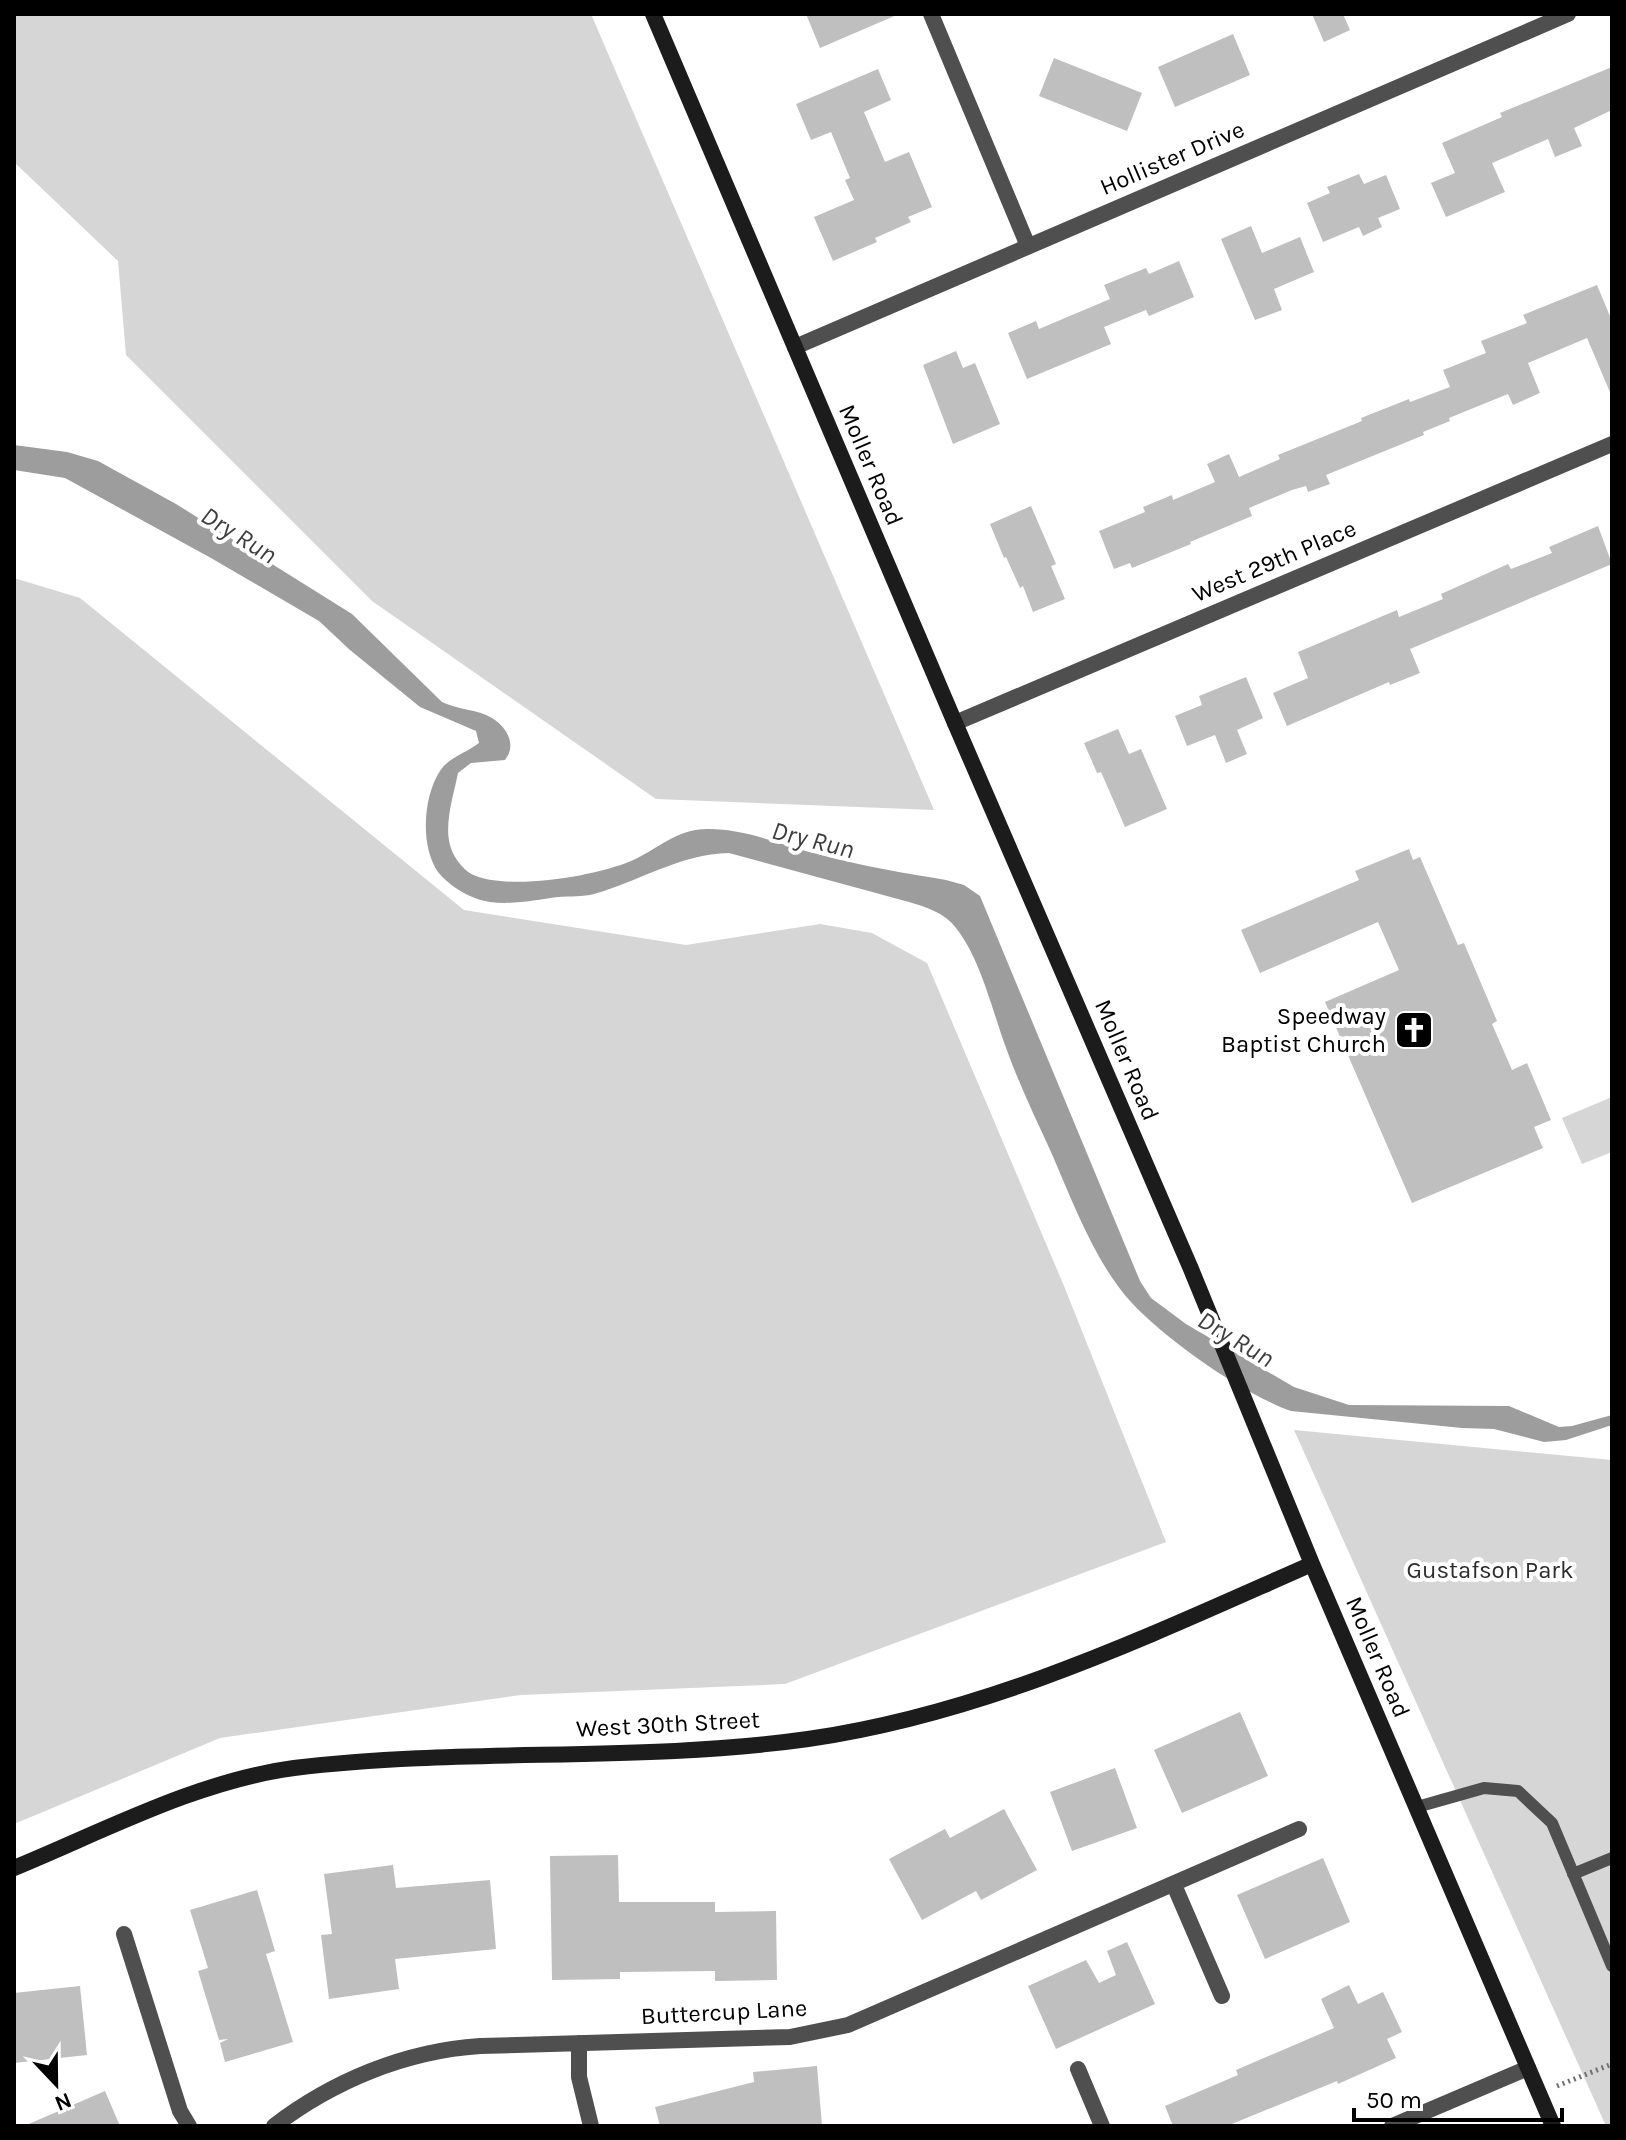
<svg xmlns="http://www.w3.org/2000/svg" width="1626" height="2140" viewBox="0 0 1626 2140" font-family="Karla,sans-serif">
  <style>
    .green { fill: #d6d6d6 }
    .water { fill: #9d9d9d }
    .building { fill: #bfbfbf }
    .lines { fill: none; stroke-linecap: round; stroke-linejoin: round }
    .path { stroke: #717171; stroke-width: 5; stroke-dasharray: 2 4; stroke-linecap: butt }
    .lane { stroke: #4f4f4f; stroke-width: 12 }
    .street { stroke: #4f4f4f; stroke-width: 16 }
    .secondary { stroke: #1c1c1c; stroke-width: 16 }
    .labels { text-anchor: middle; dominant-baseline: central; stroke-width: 8; stroke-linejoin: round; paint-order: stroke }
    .street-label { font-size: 24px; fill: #000; stroke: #fff }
    .poi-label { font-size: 24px; fill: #000; stroke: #fff; text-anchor: end }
    .park-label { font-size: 24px; fill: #2d2d2d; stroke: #fff }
    .water-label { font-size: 26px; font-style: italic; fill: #3e3e3e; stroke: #fff }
  </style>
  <rect width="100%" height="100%" fill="#fff"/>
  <!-- green -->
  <path class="green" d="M14,14H591L934,810L656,799L372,601L126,355L118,261L14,162Z
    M14,578L80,598L464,910L686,945L820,924L872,933L927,963L1064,1286L1166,1542L785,1684L521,1695L220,1738L14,1824Z
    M1612,1097V1152L1582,1164L1562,1118Z
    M1294,1430L1612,1460V2126H1606Z"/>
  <!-- water -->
  <path class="water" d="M14,445L67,452L98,461L176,504L352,614L442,702C458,710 477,709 492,718C507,727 517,745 505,760L471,763L458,773C454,794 444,823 450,845C453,857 464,872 476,876C513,890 596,876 631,861C657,850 677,828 709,829C747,829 784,846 821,855C862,866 904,873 946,880L964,885L980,896L1140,1281L1151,1298L1186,1324L1294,1387L1349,1405L1509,1406L1559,1427L1572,1426L1612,1415V1425L1566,1440L1544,1442L1494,1429L1462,1428L1291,1411C1243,1394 1166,1340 1131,1302C1095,1263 1072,1200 1051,1152C1035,1117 1018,1082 1005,1045C992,1009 980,958 956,928C945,913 926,907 909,902L729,853C680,854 640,881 594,894C583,897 570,896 558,897C536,900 512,905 490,902C471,899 450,887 438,872C420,846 423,797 440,771C449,757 466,753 479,743L476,731L420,707L350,650L319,621L211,558L65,478L14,470Z"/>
  <!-- building -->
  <path class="building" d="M806,14H899L820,48Z
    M1312,14H1343L1350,30L1324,42Z
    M1233,34L1250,75L1175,107L1158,67Z
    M1054,58L1142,93L1127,131L1039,96Z
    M1612,67V110L1574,128L1582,146L1555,157L1548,139L1492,163L1505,192L1446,217L1431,183L1455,173L1442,143L1502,117L1500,113Z
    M878,69L891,100L864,112L885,162L909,152L932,207L908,217L911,222L875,238L877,242L833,261L814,217L854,200L845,180L850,178L831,132L811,140L796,104Z
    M1359,174L1364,184L1386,175L1400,209L1378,218L1382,227L1363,236L1359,227L1323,242L1307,203L1330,193L1327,187Z
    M1251,226L1262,253L1300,237L1314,272L1274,289L1282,310L1255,320L1221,239Z
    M1179,261L1194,297L1149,316L1146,310L1104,327L1111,344L1027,379L1008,333L1036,321L1039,329L1110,299L1104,285L1146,268L1149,274Z
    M1597,285L1612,321V397L1587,338L1528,363L1540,393L1513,405L1508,394L1449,418L1450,421L1423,432L1424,435L1326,475L1330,484L1308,492L1306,486L1292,490L1249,508L1252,516L1190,542L1191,544L1132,568L1130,563L1114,569L1099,531L1145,512L1143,507L1172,495L1173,500L1215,482L1207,464L1229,454L1239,477L1280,459L1278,455L1362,421L1361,418L1409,399L1410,402L1450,387L1443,370L1486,353L1481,341L1527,323L1523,315Z
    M956,351L963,368L975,363L1000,424L953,444L923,365Z
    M1031,506L1056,564L1051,566L1065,599L1033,612L1023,586L1020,588L1006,557L1004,558L990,524Z
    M1598,526L1612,564L1410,649L1420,673L1390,685L1389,682L1287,726L1273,693L1308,678L1298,652L1397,610L1399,617L1443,599L1441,594L1508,564L1511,569L1552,553L1549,547Z
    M1246,677L1263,718L1237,730L1247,754L1226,763L1215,735L1187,746L1175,716L1202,705L1199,696Z
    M1118,729L1129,754L1141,749L1167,809L1125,827L1101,772L1097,773L1084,743Z
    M1409,849L1413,860L1420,857L1458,945L1464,943L1497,1021L1492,1024L1512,1070L1527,1063L1551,1120L1534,1127L1543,1148L1412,1203L1325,1002L1399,970L1378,922L1260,973L1241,930L1359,880L1355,871Z
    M1240,1712L1268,1776L1182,1813L1154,1750Z
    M1115,1768L1137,1828L1072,1851L1050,1792Z
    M1004,1809L1037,1870L981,1900L976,1891L922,1920L889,1859L945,1829L950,1838Z
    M618,1855L619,1902H715V1912L776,1911L777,1980L715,1981V1971L620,1972V1979L552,1980L550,1856Z
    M1323,1858L1350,1922L1265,1959L1237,1895Z
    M393,1865L396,1888L490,1880L496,1949L395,1959L399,1989L329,1999L321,1935L332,1934L324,1874Z
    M257,1890L275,1951L266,1954L293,2042L225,2062L220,2043L228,2039L219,2040L198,1971L208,1968L190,1910Z
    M1127,1942L1155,2004L1056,2049L1028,1986L1086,1960L1099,1983L1116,1975L1107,1951Z
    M1349,1985L1358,2004L1383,1992L1402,2032L1387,2039L1396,2058L1338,2084L1337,2081L1227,2126H1173L1165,2106L1238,2075L1236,2070L1334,2028L1321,1999Z
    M80,1986L87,2055L14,2063V1993Z
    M817,2066L822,2126H660L655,2107L754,2082L753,2072Z
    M105,2091L120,2126H24Z"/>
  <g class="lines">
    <!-- path -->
    <path class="path" d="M1557,2086L1612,2064"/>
    <!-- lane -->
    <path class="lane" d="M1417,1807L1484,1788L1518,1791L1552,1823L1612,1966
      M1573,1874L1612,1858"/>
    <!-- street -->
    <path class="street" d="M931,14L1028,246
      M795,347L1568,14
      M955,723L1612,444
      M1174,1885L1222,1996
      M124,1934L180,2111L189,2126
      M579,2043V2077L591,2126
      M1078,2069L1102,2126
      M274,2126C333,2081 405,2051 480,2046L790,2037L848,2025L1299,1829
      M1392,2126L1528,2068"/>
    <!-- secondary -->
    <path class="secondary" d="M653,14L955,723L1191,1269L1312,1564L1553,2126
      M14,1868C104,1831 197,1781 294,1768C465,1747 638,1763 808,1739C988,1713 1148,1636 1312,1564"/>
  </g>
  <!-- icons -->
  <defs>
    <g id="church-square" transform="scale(2)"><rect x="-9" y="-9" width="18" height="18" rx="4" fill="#000" stroke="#fff"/><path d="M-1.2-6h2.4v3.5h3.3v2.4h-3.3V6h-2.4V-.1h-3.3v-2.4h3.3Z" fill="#fff"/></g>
  </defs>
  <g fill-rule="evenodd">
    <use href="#church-square" x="1414" y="1030"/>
  </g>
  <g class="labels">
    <!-- street labels -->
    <g class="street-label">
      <text transform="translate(1172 158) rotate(-23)">Hollister Drive</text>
      <text transform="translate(871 465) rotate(67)">Moller Road</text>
      <text transform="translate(1274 561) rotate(-23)">West 29th Place</text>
      <text transform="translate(1127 1060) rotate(67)">Moller Road</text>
      <text transform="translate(1378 1657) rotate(67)">Moller Road</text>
      <text transform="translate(668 1724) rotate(-3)">West 30th Street</text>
      <text transform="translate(724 2012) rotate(-3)">Buttercup Lane</text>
    </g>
    <!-- poi labels -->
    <g class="poi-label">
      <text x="1386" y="1016">Speedway<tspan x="1386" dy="28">Baptist Church</tspan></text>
    </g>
    <!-- park labels -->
    <g class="park-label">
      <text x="1490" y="1570">Gustafson Park</text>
    </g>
    <!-- water labels -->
    <g class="water-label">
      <text transform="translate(239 535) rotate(32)">Dry Run</text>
      <text transform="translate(813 840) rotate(14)">Dry Run</text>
      <text transform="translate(1236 1339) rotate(31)">Dry Run</text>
    </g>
  </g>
  <!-- border -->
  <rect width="1626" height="2140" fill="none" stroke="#000000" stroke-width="32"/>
  <!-- north arrow -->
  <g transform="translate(56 2084) rotate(158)" stroke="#ffffff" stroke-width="6" paint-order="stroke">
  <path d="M0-6L14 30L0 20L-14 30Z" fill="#000000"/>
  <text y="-12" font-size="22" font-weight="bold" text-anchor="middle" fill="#000000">N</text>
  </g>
  <!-- scale -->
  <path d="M1354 2108v12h208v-12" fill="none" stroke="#000000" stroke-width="4"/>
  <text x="1366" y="2108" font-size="24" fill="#000000" stroke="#ffffff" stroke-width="6" paint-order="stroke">50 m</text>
</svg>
